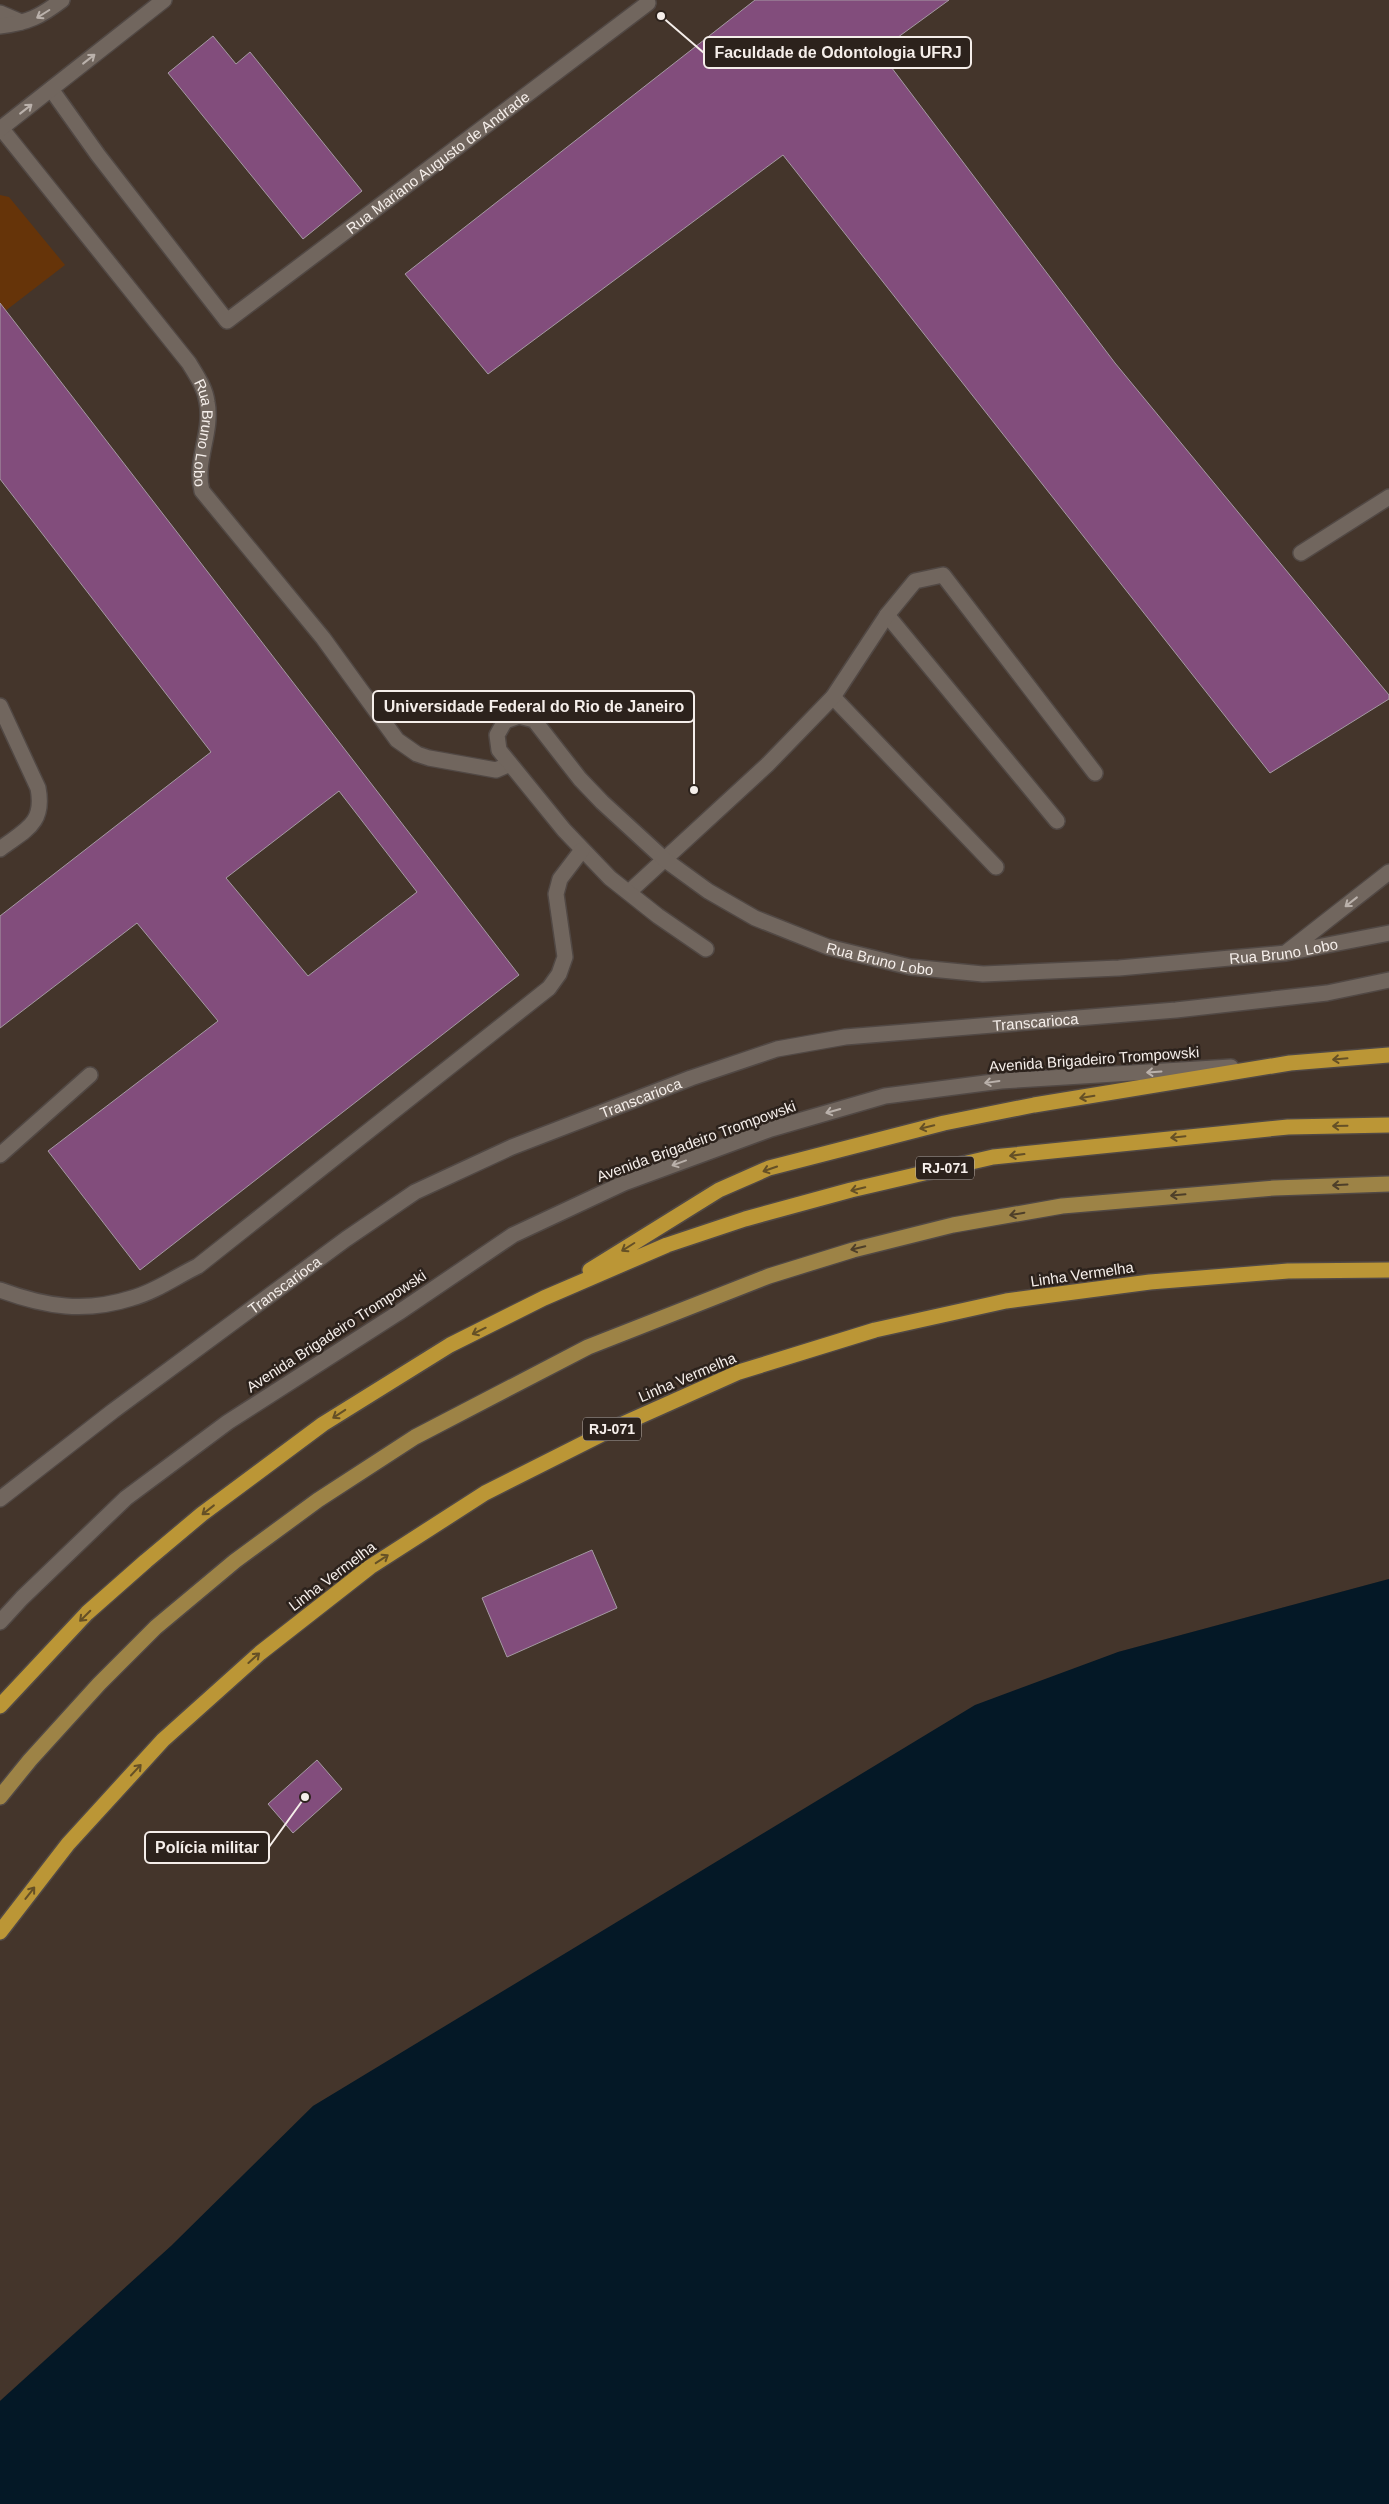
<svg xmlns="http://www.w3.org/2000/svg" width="1389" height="2504" viewBox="0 0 1389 2504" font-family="Arial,sans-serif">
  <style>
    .built { fill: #44352b }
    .green { fill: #663409 }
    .water { fill: #041826 }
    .building { fill: #824d7c; stroke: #a59aa3; fill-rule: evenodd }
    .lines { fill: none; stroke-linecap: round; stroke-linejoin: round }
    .minor-casing { stroke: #514844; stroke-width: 18 }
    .major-casing { stroke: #514844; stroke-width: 18 }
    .highway-casing { stroke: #514844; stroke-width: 18 }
    .minor { stroke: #71665e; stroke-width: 15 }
    .major { stroke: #9d8346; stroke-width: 15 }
    .highway { stroke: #bb9636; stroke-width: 15 }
    .oneway { stroke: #bab1ab }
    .oneway2 { stroke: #655026 }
    .oneway3 { stroke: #4e3f29 }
    .labels { text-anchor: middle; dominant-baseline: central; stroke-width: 5; stroke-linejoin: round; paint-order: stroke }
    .shield { fill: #2c221c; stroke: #b9b1ac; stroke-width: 1 }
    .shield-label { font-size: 14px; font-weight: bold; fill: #f5eeea }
    .street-label { font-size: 15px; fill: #f5eeea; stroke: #2c221c }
    .leader { fill: none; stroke: #f5eeea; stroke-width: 2 }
    .callout-dot { fill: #f5eeea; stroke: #2c221c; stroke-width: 2 }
    .callout { fill: #2c221c; stroke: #f5eeea; stroke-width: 2 }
    .callout-label { font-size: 16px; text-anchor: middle; font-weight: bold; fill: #f5eeea }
  </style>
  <rect width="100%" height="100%" fill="#362c26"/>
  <!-- built -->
  <path class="built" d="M0,0H1389V1579L1118,1652L313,2106L171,2246L0,2401Z"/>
  <!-- green -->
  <path class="green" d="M0,195L9,197L65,265L0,315Z"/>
  <!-- water -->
  <path class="water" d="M1389,1579V2504H0V2401L171,2246L313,2106L975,1705L1118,1652Z"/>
  <!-- building -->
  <path class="building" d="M755,0H949L879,51L1115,363L1389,695V699L1270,773L783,155L488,374L405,274Z
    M213,36L236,64L250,52L362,191L303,239L168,73Z
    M0,303L519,975L140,1270L48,1151L218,1021L137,923L0,1028V916L211,752L0,479ZM339,791L417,892L308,976L226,878Z
    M592,1550L617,1608L507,1657L482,1598Z
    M317,1760L342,1789L293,1833L268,1804Z"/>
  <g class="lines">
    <!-- minor casing -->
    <g class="minor-casing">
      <g id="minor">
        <path d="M0,13L21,22"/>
        <path d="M0,26C28,23 41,16 62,0"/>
        <path id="s1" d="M51,89L98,155L227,321L648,3"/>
        <path id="s2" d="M1,128L189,363C196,375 205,387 207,402C213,432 194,461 202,491L323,638L397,740L417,754L429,758L496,770L510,764"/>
        <path d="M0,129L164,0"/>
        <path d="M1301,553L1389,497"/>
        <path d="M887,615L1057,821"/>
        <path d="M833,697L996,867"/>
        <path d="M0,706L38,788C45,824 25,830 0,849"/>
        <path d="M629,892L767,765L833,697L887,615L915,581L943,575L1095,773"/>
        <path id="s3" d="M706,949L658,916L610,878L564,830L499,750L497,735L505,721L519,716L534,720L580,779L602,802L664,859L708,891L755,918L828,947L910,967L983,974L1119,968L1286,953L1389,933"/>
        <path d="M1288,951L1389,872"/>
        <path d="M0,1155L90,1075"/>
        <path d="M0,1290C46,1307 85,1313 132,1298C155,1292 177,1276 198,1266L549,988L559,974L565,957L556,894L560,879L582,850"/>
        <path id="s4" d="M0,1499L113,1411L346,1239L415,1192L512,1147L691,1078L777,1049L845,1037L1176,1010L1327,993L1389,980"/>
        <path d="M0,1622L22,1598L126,1498L228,1422L398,1313L513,1235L624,1183L771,1129L885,1096L1001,1081L1231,1067"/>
      </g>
    </g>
    <!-- major casing -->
    <g class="major-casing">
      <path id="major" d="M0,1797L30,1760L99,1684L156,1627L235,1561L318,1500L415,1437L588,1347L769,1276L853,1250L953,1225L1062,1206L1274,1188L1389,1184"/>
    </g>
    <!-- highway casing -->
    <g class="highway-casing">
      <path id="highway" d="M590,1270L719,1190L769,1168L944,1123L1034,1105L1290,1063L1389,1055
        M0,1706L87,1613L146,1561L202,1514L323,1424L450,1345L544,1298L667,1245L745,1219L851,1190L993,1157L1288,1127L1389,1125
        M0,1932L68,1844L163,1740L260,1653L370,1567L485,1493L616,1427L739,1372L875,1330L1006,1301L1150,1282L1288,1271L1389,1270"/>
    </g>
    <!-- minor -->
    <use href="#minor" class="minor"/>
    <!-- major -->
    <use href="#major" class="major"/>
    <!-- highway -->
    <use href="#highway" class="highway"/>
  </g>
  <!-- one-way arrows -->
  <defs><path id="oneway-shaft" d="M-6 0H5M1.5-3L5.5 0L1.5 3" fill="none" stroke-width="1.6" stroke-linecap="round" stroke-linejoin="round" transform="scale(1.25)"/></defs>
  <g class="oneway">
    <use href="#oneway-shaft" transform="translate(43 14) rotate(148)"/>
    <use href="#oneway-shaft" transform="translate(89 59) rotate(-38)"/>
    <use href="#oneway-shaft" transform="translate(26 109) rotate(-38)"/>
    <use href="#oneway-shaft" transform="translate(1351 902) rotate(142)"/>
    <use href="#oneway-shaft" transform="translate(1154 1072) rotate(176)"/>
    <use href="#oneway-shaft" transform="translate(992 1082) rotate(172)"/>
    <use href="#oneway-shaft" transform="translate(833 1111) rotate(164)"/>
    <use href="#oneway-shaft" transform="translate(679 1163) rotate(160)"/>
  </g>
  <g class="oneway2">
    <use href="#oneway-shaft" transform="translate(1340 1059) rotate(175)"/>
    <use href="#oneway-shaft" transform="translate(1087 1097) rotate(171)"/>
    <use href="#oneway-shaft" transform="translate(1340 1126) rotate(179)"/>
    <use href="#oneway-shaft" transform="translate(927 1127) rotate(166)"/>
    <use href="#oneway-shaft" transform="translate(1178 1137) rotate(174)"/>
    <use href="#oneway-shaft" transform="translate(1017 1155) rotate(173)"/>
    <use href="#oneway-shaft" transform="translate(770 1169) rotate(161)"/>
    <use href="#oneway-shaft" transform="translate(858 1189) rotate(166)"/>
    <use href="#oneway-shaft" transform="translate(628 1247) rotate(148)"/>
    <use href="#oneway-shaft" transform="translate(479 1331) rotate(154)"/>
    <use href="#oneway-shaft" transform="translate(339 1414) rotate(147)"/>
    <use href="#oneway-shaft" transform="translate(208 1510) rotate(142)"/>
    <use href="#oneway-shaft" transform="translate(382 1559) rotate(-33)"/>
    <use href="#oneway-shaft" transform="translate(85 1616) rotate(135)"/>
    <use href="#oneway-shaft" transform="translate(254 1658) rotate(-42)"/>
    <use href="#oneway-shaft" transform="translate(136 1770) rotate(-47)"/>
    <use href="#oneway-shaft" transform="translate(30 1893) rotate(-52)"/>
  </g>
  <g class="oneway3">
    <use href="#oneway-shaft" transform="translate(1340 1185) rotate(177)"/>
    <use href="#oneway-shaft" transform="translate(1178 1195) rotate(175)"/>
    <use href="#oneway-shaft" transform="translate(1017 1214) rotate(170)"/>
    <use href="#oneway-shaft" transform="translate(858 1248) rotate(166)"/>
  </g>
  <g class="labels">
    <!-- shield labels -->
    <g class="shield">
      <rect x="916" y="1156.5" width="58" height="23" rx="4"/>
      <rect x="583" y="1417.5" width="58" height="23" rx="4"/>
    </g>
    <g class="shield-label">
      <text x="945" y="1168">RJ-071</text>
      <text x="612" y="1429">RJ-071</text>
    </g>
    <!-- street labels -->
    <g class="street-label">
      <text stroke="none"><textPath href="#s1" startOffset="555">Rua Mariano Augusto de Andrade</textPath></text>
      <text stroke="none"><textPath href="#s2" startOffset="375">Rua Bruno Lobo</textPath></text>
      <text stroke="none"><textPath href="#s3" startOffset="1188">Rua Bruno Lobo</textPath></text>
      <text stroke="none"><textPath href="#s3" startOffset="782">Rua Bruno Lobo</textPath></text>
      <text stroke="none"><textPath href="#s4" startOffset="1166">Transcarioca</textPath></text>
      <text transform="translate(1094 1059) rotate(-4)">Avenida Brigadeiro Trompowski</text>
      <text stroke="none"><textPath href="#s4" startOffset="761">Transcarioca</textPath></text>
      <text transform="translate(696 1141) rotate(-20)">Avenida Brigadeiro Trompowski</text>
      <text transform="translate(1082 1274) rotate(-8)">Linha Vermelha</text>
      <text stroke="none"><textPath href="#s4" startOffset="356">Transcarioca</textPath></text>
      <text transform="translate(336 1331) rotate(-33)">Avenida Brigadeiro Trompowski</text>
      <text transform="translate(687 1377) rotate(-23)">Linha Vermelha</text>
      <text transform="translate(332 1576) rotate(-37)">Linha Vermelha</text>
    </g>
  </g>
  <!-- callouts -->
  <path class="leader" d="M661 16L704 53M694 790L694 706M305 1797L269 1847"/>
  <g class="callout-dot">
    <circle cx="661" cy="16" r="5"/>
    <circle cx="694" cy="790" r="5"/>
    <circle cx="305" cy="1797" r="5"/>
  </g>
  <g class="callout">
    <rect x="704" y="37" width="267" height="31" rx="5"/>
    <rect x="373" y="691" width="321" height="31" rx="5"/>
    <rect x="145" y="1832" width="124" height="31" rx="5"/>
  </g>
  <g class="callout-label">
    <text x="838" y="58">Faculdade de Odontologia UFRJ</text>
    <text x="534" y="712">Universidade Federal do Rio de Janeiro</text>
    <text x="207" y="1853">Polícia militar</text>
  </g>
</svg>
